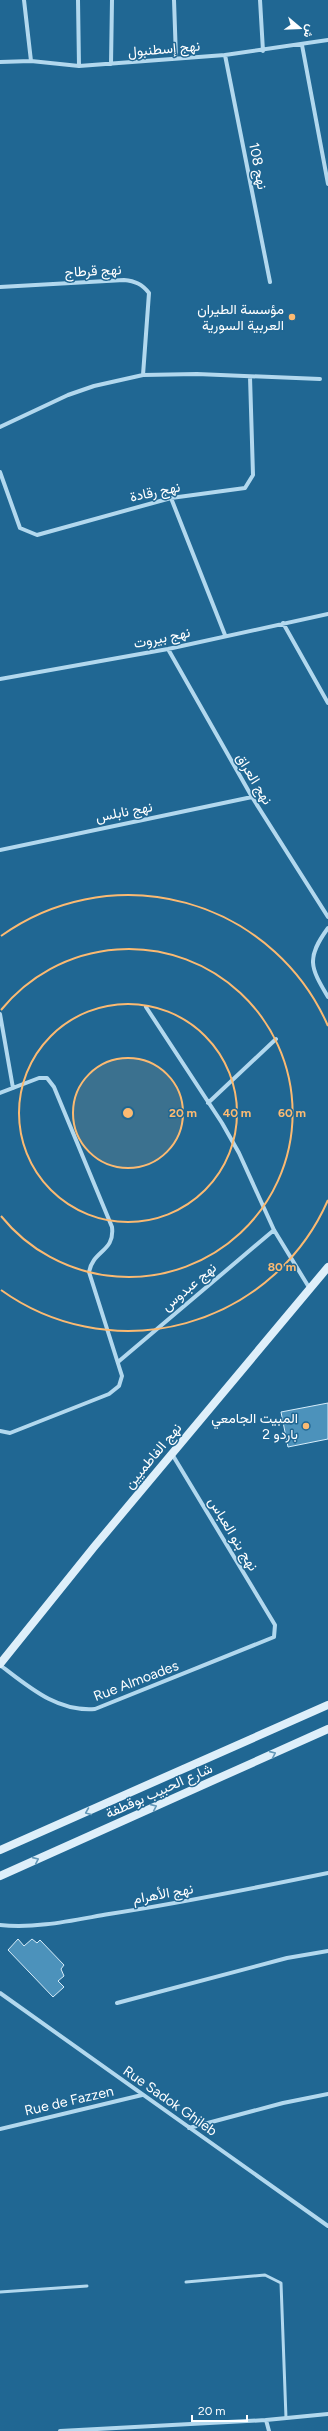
<svg xmlns="http://www.w3.org/2000/svg" width="328" height="2431" viewBox="0 0 328 2431" font-family="Figtree,Vazirmatn,sans-serif">
  <style>
    .building { fill: #4c92bb; stroke: #d7edfa }
    .lines { fill: none; stroke-linecap: round; stroke-linejoin: round }
    .lane { stroke: #b2d8ee; stroke-width: 3 }
    .street { stroke: #b2d8ee; stroke-width: 4 }
    .secondary { stroke: #deeffa; stroke-width: 8 }
    .oneway { stroke: #6297b7 }
    .ring { fill: none; stroke: #fbba72; stroke-width: 2 }
    .poi-dot { fill: #fbba72; stroke: #206793; stroke-width: 1.5 }
    .labels { text-anchor: middle; dominant-baseline: central; stroke-width: 3; stroke-linejoin: round; paint-order: stroke }
    .street-label { font-size: 14px; fill: #fff; stroke: #206793 }
    .poi-label { font-size: 14px; fill: #fff; stroke: #206793; text-anchor: end }
    .centre { fill: #fbba72; stroke: #206793; stroke-width: 2 }
    .ring-label { font-size: 12px; text-anchor: middle; font-weight: bold; fill: #fbba72; stroke: #206793; stroke-width: 3; stroke-linejoin: round; paint-order: stroke }
  </style>
  <rect width="100%" height="100%" fill="#206793"/>
  <!-- building -->
  <path class="building" d="M328,1403V1439L288,1447L281,1412Z
    M18,1939L24,1946L32,1939L37,1943L40,1940L64,1965L61,1969L64,1976L58,1981L64,1987L53,1997L8,1950Z"/>
  <g class="lines">
    <!-- lane -->
    <path class="lane" d="M186,2282L265,2275L281,2283L286,2418
      M0,2292L87,2286"/>
    <!-- street -->
    <path class="street" d="M24,0L31,61
      M78,0L79,66
      M174,0L176,58
      M260,0L263,51
      M302,45L328,184
      M225,55L270,282
      M0,62L31,61L79,66L225,55L328,40
      M111,64L112,0
      M0,287L124,280C135,281 142,284 149,293L143,375
      M0,427L68,395L94,386L143,375L197,374L320,379
      M0,472L20,528L37,535L171,498L245,488L253,475L250,377
      M171,498L225,635
      M283,623L328,703
      M168,649L252,797L328,917
      M0,679L168,649L328,614
      M0,850L252,797
      M328,928C306,958 310,967 328,997
      M146,1007L222,1123L239,1153L274,1230L310,1289
      M0,1014L13,1088
      M0,1093L39,1078H47L54,1087L112,1227C115,1252 93,1250 89,1272L122,1376L119,1386L109,1394L10,1433L0,1431
      M208,1103L276,1039
      M118,1362L274,1230
      M0,1665C29,1687 57,1712 95,1709L274,1637L275,1625L172,1454
      M0,1925C36,1929 74,1920 109,1914C182,1903 255,1888 328,1873
      M0,1993L328,2226
      M117,2003L287,1958L328,1951
      M189,2128L283,2103L328,2094
      M0,2129L142,2095
      M266,2420L269,2431
      M60,2431L266,2420L328,2414"/>
    <!-- secondary -->
    <path class="secondary" d="M0,1664L94,1547L328,1267
      M0,1850L328,1705
      M0,1876L328,1729"/>
  </g>
  <!-- one-way arrows -->
  <defs><path id="oneway-chevron" d="M-2-3.5L2.5 0L-2 3.5" fill="none" stroke-width="1.6" stroke-linecap="round" stroke-linejoin="round"/></defs>
  <g class="oneway">
    <use href="#oneway-chevron" transform="translate(273 1754) rotate(-24)"/>
    <use href="#oneway-chevron" transform="translate(154 1807) rotate(-24)"/>
    <use href="#oneway-chevron" transform="translate(88 1812) rotate(157)"/>
    <use href="#oneway-chevron" transform="translate(36 1860) rotate(-24)"/>
  </g>
  <!-- distance rings -->
  <circle cx="128" cy="1113" r="55" fill="#fbba72" fill-opacity=".12"/>
  <g class="ring">
    <circle cx="128" cy="1113" r="55"/>
    <circle cx="128" cy="1113" r="109"/>
    <path d="M1 1010A164 164 0 1 1 1 1216"/>
    <path d="M328 1200A218 218 0 0 1 1 1290M1 936A218 218 0 0 1 328 1026"/>
  </g>
  <!-- markers -->
  <g class="poi-dot">
    <circle cx="292" cy="317" r="4"/>
    <circle cx="306" cy="1426" r="4"/>
  </g>
  <g class="labels">
    <!-- street labels -->
    <g class="street-label">
      <text transform="translate(164 49) rotate(-5)">نهج إسطنبول</text>
      <text transform="translate(258 166) rotate(79)">نهج 108</text>
      <text transform="translate(93 271) rotate(-3)">نهج قرطاج</text>
      <text transform="translate(155 492) rotate(-12)">نهج رقادة</text>
      <text transform="translate(162 638) rotate(-12)">نهج بيروت</text>
      <text transform="translate(254 779) rotate(59)">نهج العراق</text>
      <text transform="translate(124 812) rotate(-11)">نهج نابلس</text>
      <text transform="translate(189 1287) rotate(-40)">نهج عبدوس</text>
      <text transform="translate(153 1456) rotate(-50)">نهج الفاطميين</text>
      <text transform="translate(233 1534) rotate(59)">نهج بنو العباس</text>
      <text transform="translate(136 1681) rotate(-21)">Rue Almoades</text>
      <text transform="translate(159 1791) rotate(-24)">شارع الحبيب بوقطفة</text>
      <text transform="translate(163 1894) rotate(-10)">نهج الأهرام</text>
      <text transform="translate(69 2101) rotate(-13)">Rue de Fazzen</text>
      <text transform="translate(170 2101) rotate(35)">Rue Sadok Ghileb</text>
    </g>
    <!-- poi labels -->
    <g class="poi-label">
      <text x="284" y="309">مؤسسة الطيران<tspan x="284" dy="16">العربية السورية</tspan></text>
      <text x="298" y="1418">المبيت الجامعي<tspan x="298" dy="16">باردو 2</tspan></text>
    </g>
  </g>
  <circle cx="128" cy="1113" r="6" class="centre"/>
  <g class="ring-label">
    <text x="183" y="1117">20 m</text>
    <text x="237" y="1117">40 m</text>
    <text x="292" y="1117">60 m</text>
    <text x="282" y="1271">80 m</text>
  </g>
  <!-- north arrow -->
  <g transform="translate(300 28) rotate(109)" stroke="#206793" stroke-width="3" paint-order="stroke">
  <path d="M0-3L7 15L0 10L-7 15Z" fill="#ffffff"/>
  <text y="-6" font-size="11" font-weight="bold" text-anchor="middle" fill="#ffffff">ش</text>
  </g>
  <!-- scale -->
  <path d="M192 2415v6h55v-6" fill="none" stroke="#ffffff" stroke-width="2"/>
  <text x="198" y="2415" font-size="12" fill="#ffffff" stroke="#206793" stroke-width="3" paint-order="stroke">20 m</text>
</svg>
